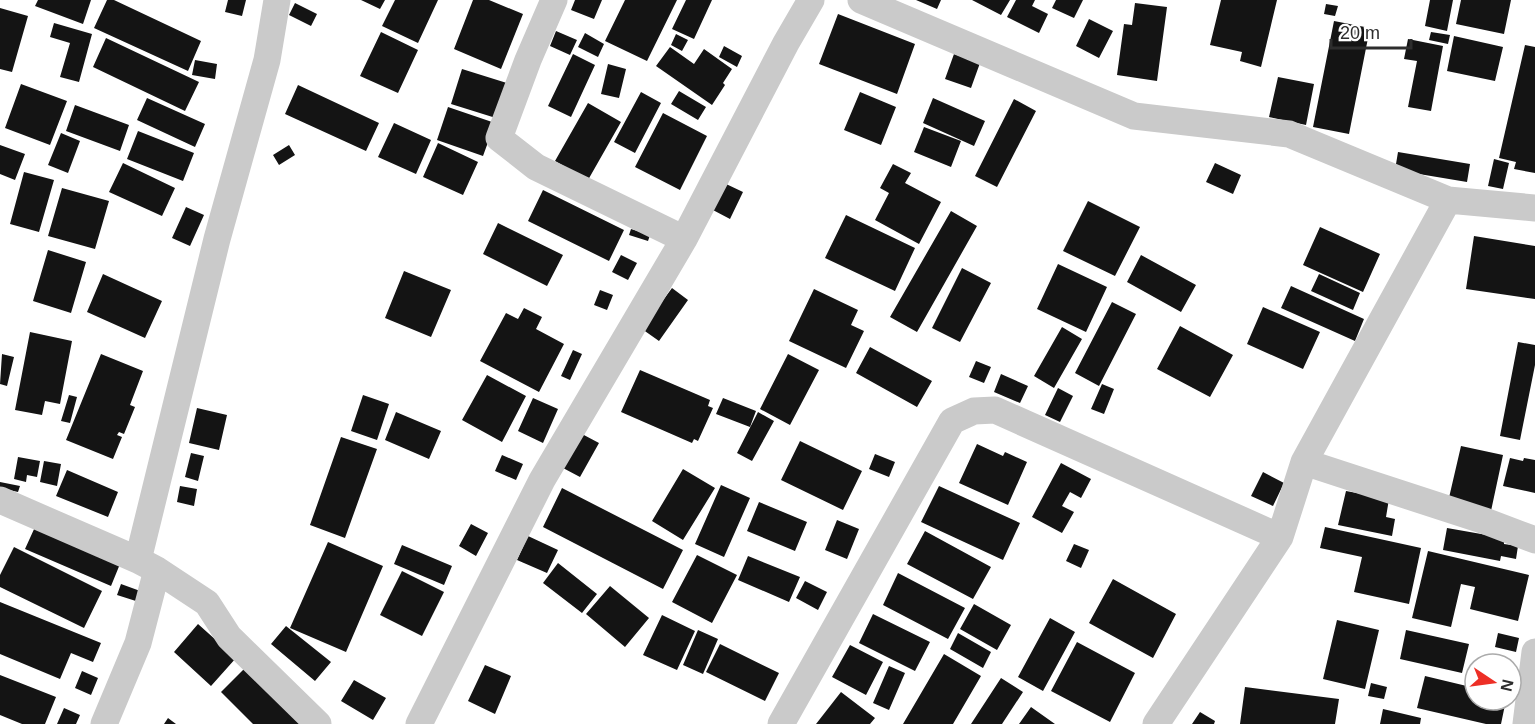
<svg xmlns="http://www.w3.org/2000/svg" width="1535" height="724" viewBox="0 0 1535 724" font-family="Helvetica,sans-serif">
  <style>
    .building { fill: #141414 }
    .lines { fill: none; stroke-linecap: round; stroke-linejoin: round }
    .minor { stroke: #cacaca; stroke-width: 27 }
  </style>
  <rect width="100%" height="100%" fill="#fff"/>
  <!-- building -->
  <path class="building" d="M38,0H91L83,24L35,6Z
    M107,0H114L201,41L188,71L94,28Z
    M228,0H246L242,16L225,12Z
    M361,0H385L380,9Z
    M395,0H438L418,43L382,26Z
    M473,0H489L523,14L501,69L454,49Z
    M575,0H602L594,19L571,10Z
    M625,0H677L647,61L605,41Z
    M686,0H712L694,39L672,29Z
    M916,0H941L937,9Z
    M972,0H1010L1001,15Z
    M1016,0H1035L1032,6L1048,14L1039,33L1007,17Z
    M1056,0H1083L1074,18L1052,8Z
    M1221,0H1277L1261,67L1240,61L1242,52L1210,45Z
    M1430,0H1453L1447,31L1425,26Z
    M1461,0H1511L1504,34L1456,24Z
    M295,3L317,14L311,26L289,15Z
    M1135,3L1167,7L1157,81L1117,75L1124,24L1132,25Z
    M1326,4L1338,6L1335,16L1324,14Z
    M0,8L28,16L12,72L0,69Z
    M838,14L915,44L897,94L819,64Z
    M1089,19L1113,31L1099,58L1076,46Z
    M1334,21L1370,28L1349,134L1313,127Z
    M54,23L92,34L79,82L60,77L70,43L50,37Z
    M556,31L577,40L570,55L550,46Z
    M381,32L418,50L398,93L360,76Z
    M1431,32L1450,35L1448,44L1429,40Z
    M585,33L604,44L598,57L578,47Z
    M676,34L688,40L682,51L671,45Z
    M1454,36L1503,47L1495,81L1447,71Z
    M106,38L199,82L185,111L93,67Z
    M1408,39L1443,46L1431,111L1408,107L1417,61L1404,59Z
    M1525,45L1535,47V173L1514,169L1516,162L1499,158Z
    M724,46L742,56L737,67L719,57Z
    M670,47L694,64L704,49L732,69L723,83L725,85L712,105L656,66Z
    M573,54L595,65L571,117L548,106Z
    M954,54L980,63L971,88L945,79Z
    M195,60L217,64L215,79L192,75Z
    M608,64L626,69L619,98L601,94Z
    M462,69L510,84L499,119L451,104Z
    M1278,77L1314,84L1306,125L1269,117Z
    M21,84L67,101L50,145L5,128Z
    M298,85L379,123L366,151L285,114Z
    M679,91L706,107L698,120L671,104Z
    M641,92L661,103L635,153L614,142Z
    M860,92L896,107L881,145L844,130Z
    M147,98L205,124L195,147L137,120Z
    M933,98L985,121L974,146L923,123Z
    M1014,99L1036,111L997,187L975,176Z
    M588,103L621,122L588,180L555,161Z
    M75,105L129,125L120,151L66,131Z
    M448,107L495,123L483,156L437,140Z
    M663,113L707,136L680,190L635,167Z
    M394,123L431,140L416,174L378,157Z
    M924,127L961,141L951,167L914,152Z
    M138,131L194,153L183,181L127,159Z
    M61,133L80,141L68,173L48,165Z
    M438,143L478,162L463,195L423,177Z
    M0,145L25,154L15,180L0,174Z
    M289,145L295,155L279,165L273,155Z
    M1398,152L1470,164L1467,182L1395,170Z
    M1494,159L1509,163L1503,189L1488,186Z
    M123,163L175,188L162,216L109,192Z
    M1215,163L1241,175L1233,194L1206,182Z
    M893,164L911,173L905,183L941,202L919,244L875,220L889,193L880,188Z
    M24,172L54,180L39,232L10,224Z
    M724,183L743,192L730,219L711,209Z
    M62,188L109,201L95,249L48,236Z
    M543,190L624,230L609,261L528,221Z
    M1088,201L1140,227L1115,276L1063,251Z
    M186,207L204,215L190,246L172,238Z
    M951,211L977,226L917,332L890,317Z
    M846,215L915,248L895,291L825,258Z
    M498,223L563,255L547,286L483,254Z
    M1320,227L1380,254L1363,292L1303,265Z
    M631,229L650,235L648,241L629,235Z
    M1474,236L1535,246V299L1466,289Z
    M48,250L86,262L71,313L33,301Z
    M621,255L637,263L628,280L612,272Z
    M1141,255L1196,285L1181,312L1127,282Z
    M1058,264L1107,287L1086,332L1037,309Z
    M962,268L991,283L960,342L932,328Z
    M404,271L451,290L431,337L385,318Z
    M103,274L162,301L145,338L87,312Z
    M1319,274L1360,293L1353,310L1311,291Z
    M1291,286L1364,319L1355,341L1281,308Z
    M672,288L688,300L659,341L642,329Z
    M814,289L858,310L851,325L864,331L846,368L789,341Z
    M600,290L613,295L607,310L594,305Z
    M1112,302L1136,314L1099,386L1075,373Z
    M1263,307L1320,332L1303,369L1247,344Z
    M524,308L542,317L536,329L564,344L539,392L480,361L506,313L518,319Z
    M1180,326L1233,355L1210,397L1157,369Z
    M1062,327L1082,339L1054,388L1034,376Z
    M30,332L72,341L60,404L45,401L42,415L15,410Z
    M1518,342L1535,345V365L1520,440L1500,436Z
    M870,347L932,381L917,407L856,373Z
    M573,350L582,354L570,380L561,376Z
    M2,354L14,357L7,386L0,384Z
    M101,354L143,371L130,405L135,407L124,434L119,432L117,435L122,437L113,459L66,440Z
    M788,354L819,370L790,425L760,409Z
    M976,361L991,367L984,383L969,377Z
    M640,370L710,400L708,406L713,408L698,441L694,439L692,443L621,412Z
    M1001,374L1028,386L1020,403L994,392Z
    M487,375L526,396L502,442L462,420Z
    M1102,384L1114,389L1104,414L1091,409Z
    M1058,388L1073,396L1060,422L1045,415Z
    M69,395L77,397L70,423L61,421Z
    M363,395L389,404L377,440L351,431Z
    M533,398L558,409L543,443L518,431Z
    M723,398L756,411L750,427L716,414Z
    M197,408L227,415L219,450L189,443Z
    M396,412L441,431L429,459L385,440Z
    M758,412L774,421L752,461L737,453Z
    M582,434L599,443L580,477L563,468Z
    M341,437L377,449L345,538L310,525Z
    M800,441L862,471L843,510L781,480Z
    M977,444L1003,456L1005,452L1027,462L1008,505L959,483Z
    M1461,446L1503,455L1491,511L1448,502Z
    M191,453L204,456L198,481L185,477Z
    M875,454L895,462L889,477L869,469Z
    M502,455L523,464L516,480L495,471Z
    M18,457L40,461L37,477L27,475L26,482L14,479Z
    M1510,458L1523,461L1524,458L1535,460V493L1503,486Z
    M44,461L61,464L57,486L40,482Z
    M1061,463L1091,479L1081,498L1070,492L1062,506L1074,512L1062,533L1032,517Z
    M683,469L715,488L683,540L652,521Z
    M67,470L118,492L108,517L56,496Z
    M1263,472L1284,483L1273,506L1251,496Z
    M0,482L20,486L18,492L0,488Z
    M721,485L750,498L724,557L695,544Z
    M180,486L197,489L194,506L177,502Z
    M939,486L1020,523L1003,560L921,522Z
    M562,488L683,550L663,589L543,527Z
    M1346,491L1389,499L1386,517L1395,519L1392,536L1338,525Z
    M759,502L807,522L795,551L747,531Z
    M837,520L859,529L847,559L825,550Z
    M471,524L488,533L476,556L459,546Z
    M35,527L120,564L111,586L25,549Z
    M1325,527L1421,548L1409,604L1354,592L1362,557L1320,548Z
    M1447,528L1504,538V544L1518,546L1516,559L1501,556L1500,561L1443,550Z
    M925,531L991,567L973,599L907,564Z
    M528,536L558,550L547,573L517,560Z
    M328,542L383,566L346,652L290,628Z
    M1074,544L1089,550L1081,568L1066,561Z
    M402,545L452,566L444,585L394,564Z
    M14,547L102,591L84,628L0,587V575Z
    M1428,551L1529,575L1518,621L1470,609L1475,587L1461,584L1451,627L1412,618Z
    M697,555L737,575L712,623L672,602Z
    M748,556L800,577L789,602L738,580Z
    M558,563L597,594L582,613L543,583Z
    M402,571L444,592L422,636L380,615Z
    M898,573L965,608L948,639L883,605Z
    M1113,579L1176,614L1153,658L1089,623Z
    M805,581L827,592L818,610L796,598Z
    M121,584L143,592L139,602L117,595Z
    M610,586L649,618L625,647L586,614Z
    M0,602L101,643L93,662L71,653L60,679L0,654Z
    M974,604L1011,625L997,650L960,629Z
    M873,614L930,642L915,671L859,643Z
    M662,615L695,631L677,670L643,655Z
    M1050,618L1075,632L1043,691L1018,677Z
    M1337,620L1379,630L1365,689L1323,679Z
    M198,624L236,658L211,686L174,652Z
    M286,626L331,662L315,681L271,644Z
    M698,630L718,639L703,674L683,665Z
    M1406,630L1469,644L1462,673L1400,659Z
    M958,633L991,652L983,668L950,649Z
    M1498,633L1519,638L1516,652L1495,647Z
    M1077,642L1135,673L1110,722L1051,691Z
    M720,644L779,673L765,701L706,672Z
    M850,645L883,662L866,695L832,677Z
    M944,654L981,676L953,724H903Z
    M485,665L511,676L495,714L468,701Z
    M889,666L905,673L889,710L873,703Z
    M245,668L302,724H253L221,692Z
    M82,671L98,678L91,695L75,688Z
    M0,675L56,697L45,724H22L0,715Z
    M1425,676L1475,688V700H1506L1501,724H1486L1417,708Z
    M1001,678L1023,692L1002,724H971Z
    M354,680L386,698L373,720L341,701Z
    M1371,683L1387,687L1384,699L1368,696Z
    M1245,687L1339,699L1335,724H1240Z
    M841,692L875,718L870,724H816Z
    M1031,707L1055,724H1019Z
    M64,708L80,715L76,724H57Z
    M1383,709L1421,718L1420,724H1380Z
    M1200,712L1215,721L1214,724H1192Z
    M168,718L176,724H164Z"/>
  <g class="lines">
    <!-- minor -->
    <path class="minor" d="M554,0L528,60L499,138L536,167L684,239
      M861,0L1134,116L1289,134L1448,200L1535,208
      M1304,462L1485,521L1535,540
      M0,500L138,560L157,570L207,603L229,637L318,724
      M138,560L217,239L267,60L277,0
      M104,724L138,643L157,570
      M419,724L542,480L684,239L786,43L811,0
      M781,724L952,421L974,411L995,410L1280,537
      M1156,724L1280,537L1304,462L1448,200
      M1526,724L1535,652"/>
  </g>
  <!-- north arrow -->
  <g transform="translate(1493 682) rotate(103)"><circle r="28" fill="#ffffff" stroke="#ababab" stroke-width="1.5"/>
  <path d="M0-4.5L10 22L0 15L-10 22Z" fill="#ed2f26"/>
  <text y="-9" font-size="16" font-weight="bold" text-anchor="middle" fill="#2d2d2d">N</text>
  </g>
  <!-- scale -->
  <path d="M1331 39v9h80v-9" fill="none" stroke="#2d2d2d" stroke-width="3"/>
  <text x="1340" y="39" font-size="18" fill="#2d2d2d" stroke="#ffffff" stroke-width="4.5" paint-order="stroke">20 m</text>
</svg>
